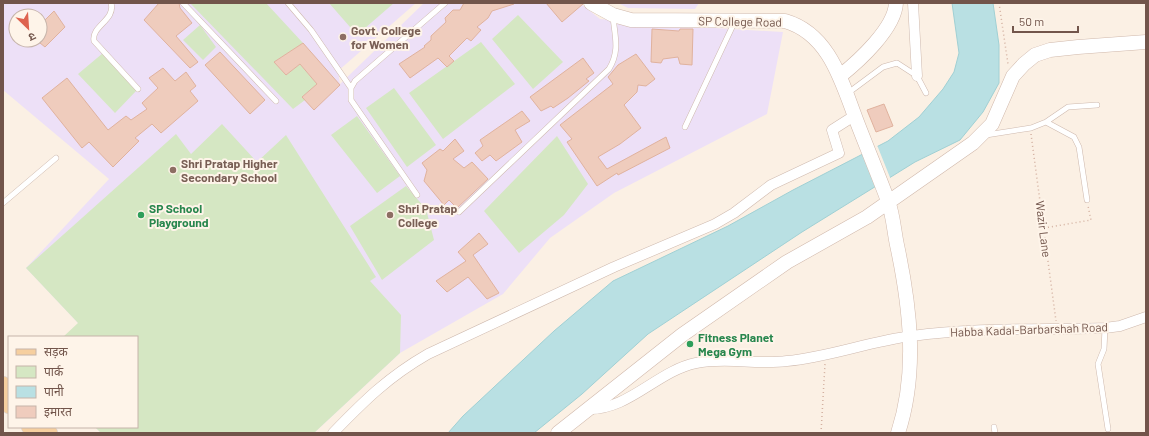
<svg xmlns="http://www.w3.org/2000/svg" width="1149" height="436" viewBox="0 0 1149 436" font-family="Barlow,'Noto Sans Devanagari',sans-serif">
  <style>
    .education { fill: #ede0f7; fill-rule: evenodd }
    .green { fill: #d5e7c3 }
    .water { fill: #b9e0e3; stroke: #a0d0d4 }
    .pier { fill: #fbf0e4 }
    .building { fill: #efccbd; stroke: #e0b29e }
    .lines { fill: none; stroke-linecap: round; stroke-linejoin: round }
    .lane-casing { stroke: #ceb9ae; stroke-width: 6 }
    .street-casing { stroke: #ceb9ae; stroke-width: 11 }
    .secondary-casing { stroke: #d0b8ab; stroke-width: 15 }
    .primary-casing { stroke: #d8cfcd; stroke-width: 16 }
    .path { stroke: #d3b0a0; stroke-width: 1.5; stroke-dasharray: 1 3; stroke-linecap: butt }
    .lane { stroke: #fff; stroke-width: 5 }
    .street { stroke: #fff; stroke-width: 10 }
    .secondary { stroke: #fff; stroke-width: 14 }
    .primary { stroke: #f6cf9f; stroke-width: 15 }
    .education-dot { fill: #8d6e63; stroke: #fef4e9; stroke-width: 1.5 }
    .leisure-dot { fill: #2e9e5b; stroke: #fef4e9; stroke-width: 1.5 }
    .labels { text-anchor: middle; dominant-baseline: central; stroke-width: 4; stroke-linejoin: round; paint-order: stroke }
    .street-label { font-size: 12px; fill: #72554b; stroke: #fef4e9 }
    .education-label { font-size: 12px; font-weight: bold; fill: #785e54; stroke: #fef4e9; text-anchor: start }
    .leisure-label { font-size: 12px; font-weight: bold; fill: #27864d; stroke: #fef4e9; text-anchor: start }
  </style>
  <rect width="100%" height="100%" fill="#fbf0e4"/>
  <!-- education -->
  <path class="education" d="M3,3H416L338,71L340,84L424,3H580L600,19L681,26L783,32L767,114L614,193L550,238L503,294L400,353L314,433H101L95,427H137V337L78,323L26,268L109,179L3,90ZM16,16H40V40H16Z
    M618,3H699L695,9L628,8Z"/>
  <!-- green -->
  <path class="green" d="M190,3H266L303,43L274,62L286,75L300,64L317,84L302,97L305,100L293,109Z
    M329,3H394L357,35Z
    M518,15L563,62L533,89L492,39Z
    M200,25L216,47L203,60L183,40Z
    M481,42L515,84L443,139L409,93Z
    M103,53L137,90L115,113L78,74Z
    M394,88L436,145L407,167L366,108Z
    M357,116L400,176L377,193L331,135Z
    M222,124L257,162L286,135L376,277L370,281L401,315L400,353L314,433H101L95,427H137V337H63L78,323L26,268L176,134L191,154Z
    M557,136L588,184L564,215L519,253L484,211Z
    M406,186L426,209L434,240L382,280L350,226Z"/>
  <!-- water -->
  <path class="water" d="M952,3H993L999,45V83L983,112L960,140L915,162L802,232L648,334L582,394L534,433H448L463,416L554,331L613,281L728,226L793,190L888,141L919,117L943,89L954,72L959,53Z"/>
  <!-- pier -->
  <path class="pier" d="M877,145L891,180L879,188L864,151Z"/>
  <!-- building -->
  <path class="building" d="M159,3H179L180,8L192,23L176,36L198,62L190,68L144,20Z
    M464,3H513L514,4L492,11L488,18L477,27L481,30L471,41L467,38L449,56L454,61L447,67L438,58L410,78L399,64L425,47L424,46L431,40V36L446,22L445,18L453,10H460Z
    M546,3H583V4L562,22Z
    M54,11L65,27L45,47L40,43V25Z
    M652,29L679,31L680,29H693L692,65L680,64L678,57L663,59L661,63L651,62Z
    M303,43L340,85L314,110L302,97L317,84L300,64L286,75L274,62Z
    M220,52L265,100L250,114L205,65Z
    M636,54L655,79L646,86L638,85L637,92L624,105L641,128L620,144L598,157L607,169L666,137L670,148L618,175L617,173L597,186L567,142L572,139L560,125L613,84L608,77L618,65Z
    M583,58L594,73L586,79L589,81L568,98L553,108L551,106L541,111L530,97Z
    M163,68L175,81L186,72L196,86L190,91L198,101L161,133L152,124L135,138L139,141L113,167L89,142L82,148L42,98L67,78L108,130L126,116L131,120L147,109L142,103L158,88L149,78Z
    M884,104L893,126L876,132L867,110Z
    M522,111L530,121L515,130L522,142L496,161L490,155L482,161L475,153L483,146L480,140Z
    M455,139L464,151L453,159L464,168L472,162L488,179L457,208L449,200L444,205L424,181L427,170L422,163L440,149L443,151Z
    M479,233L488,244L473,255L499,293L487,299L468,277L447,292L436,281L466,261L458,252Z"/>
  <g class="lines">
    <!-- lane casing -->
    <g class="lane-casing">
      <path id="lane" d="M111,3C116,20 91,26 94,41L138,89
        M183,3L276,101
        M288,3L311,30L351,88
        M848,93L883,67L897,63L917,76L926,93
        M1046,122L1074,137L1079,147L1087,200
        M685,127L735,21
        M986,135L1031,128L1046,122L1068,107L1097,105
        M417,195L351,100V88L355,81L445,3
        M3,203L56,158
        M459,212L609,69C620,51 615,37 613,17
        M1105,328L1104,349L1098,364L1108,429
        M994,427L995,433"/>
    </g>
    <!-- street casing -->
    <g class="street-casing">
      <path id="street" d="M913,3L917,76
        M587,409C628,411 657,371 696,363C726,357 757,365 787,361C830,357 870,341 912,336C976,327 1040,330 1105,328L1120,326L1146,317
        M333,433C364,401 388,377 428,354L614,267L715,224L734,213L771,185L839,153L832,130L854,116"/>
    </g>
    <!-- secondary casing -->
    <g class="secondary-casing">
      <path id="secondary" d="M591,3L613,15L631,20L785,21C830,34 842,83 857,122C867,148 878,174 888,201C893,214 894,231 897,245C910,306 918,372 898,433
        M840,76C859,61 895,28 896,3
        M558,433L682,335L787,262L867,217L973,143L992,124L1013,76L1024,64L1035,55L1050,50L1078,47L1146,42"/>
    </g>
    <!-- primary casing -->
    <g class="primary-casing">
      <path id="primary" d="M3,384L9,390
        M3,400L9,406
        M29,427L35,433
        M44,427L50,433"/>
    </g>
    <!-- path -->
    <path class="path" d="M999,3L1008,64
      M1031,134L1056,321
      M1044,228L1091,220L1088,206
      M821,433L825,364"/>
    <!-- lane -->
    <use href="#lane" class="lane"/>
    <!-- street -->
    <use href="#street" class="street"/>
    <!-- secondary -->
    <use href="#secondary" class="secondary"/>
    <!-- primary -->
    <use href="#primary" class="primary"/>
  </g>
  <!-- markers -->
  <g class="education-dot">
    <circle cx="343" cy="37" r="4"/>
    <circle cx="173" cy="170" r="4"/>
    <circle cx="390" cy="215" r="4"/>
  </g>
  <g class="leisure-dot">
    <circle cx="141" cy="215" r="4"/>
    <circle cx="690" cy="344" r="4"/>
  </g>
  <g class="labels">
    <!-- street labels -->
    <g class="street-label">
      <text transform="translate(740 21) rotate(1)">SP College Road</text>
      <text transform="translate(1044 229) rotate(83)">Wazir Lane</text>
      <text transform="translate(1029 329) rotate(-2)">Habba Kadal-Barbarshah Road</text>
    </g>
    <!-- education labels -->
    <g class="education-label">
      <text x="351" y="30">Govt. College<tspan x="351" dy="14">for Women</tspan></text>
      <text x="181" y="163">Shri Pratap Higher<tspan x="181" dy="14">Secondary School</tspan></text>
      <text x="398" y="208">Shri Pratap<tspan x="398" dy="14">College</tspan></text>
    </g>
    <!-- leisure labels -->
    <g class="leisure-label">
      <text x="149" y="208">SP School<tspan x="149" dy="14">Playground</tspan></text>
      <text x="698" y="337">Fitness Planet<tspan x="698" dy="14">Mega Gym</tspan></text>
    </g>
  </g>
  <!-- border -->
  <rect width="1149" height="436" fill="none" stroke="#72554b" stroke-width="8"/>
  <!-- legend -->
  <rect x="8" y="336" width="130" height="92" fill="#fef4e9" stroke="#c6b4aa"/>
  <rect x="16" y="349" width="20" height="6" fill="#f6cf9f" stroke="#c6b4aa"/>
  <text x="44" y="356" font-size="12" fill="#72554b">सड़क</text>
  <rect x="16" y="366" width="20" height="12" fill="#d5e7c3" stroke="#c6b4aa"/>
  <text x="44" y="376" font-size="12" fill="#72554b">पार्क</text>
  <rect x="16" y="386" width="20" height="12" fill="#b9e0e3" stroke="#c6b4aa"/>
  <text x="44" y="396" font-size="12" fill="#72554b">पानी</text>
  <rect x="16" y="406" width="20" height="12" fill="#efccbd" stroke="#c6b4aa"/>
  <text x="44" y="416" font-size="12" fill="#72554b">इमारत</text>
  <!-- north arrow -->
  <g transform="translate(28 28) rotate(155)"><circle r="19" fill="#fef4e9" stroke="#c6b4aa"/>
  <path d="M0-3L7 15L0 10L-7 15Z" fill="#de634f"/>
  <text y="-6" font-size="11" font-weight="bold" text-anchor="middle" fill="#72554b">उ</text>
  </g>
  <!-- scale -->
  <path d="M1013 26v6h65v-6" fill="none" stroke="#72554b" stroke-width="2"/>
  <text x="1019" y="26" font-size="12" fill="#72554b" stroke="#fef4e9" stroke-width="3" paint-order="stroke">50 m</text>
</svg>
